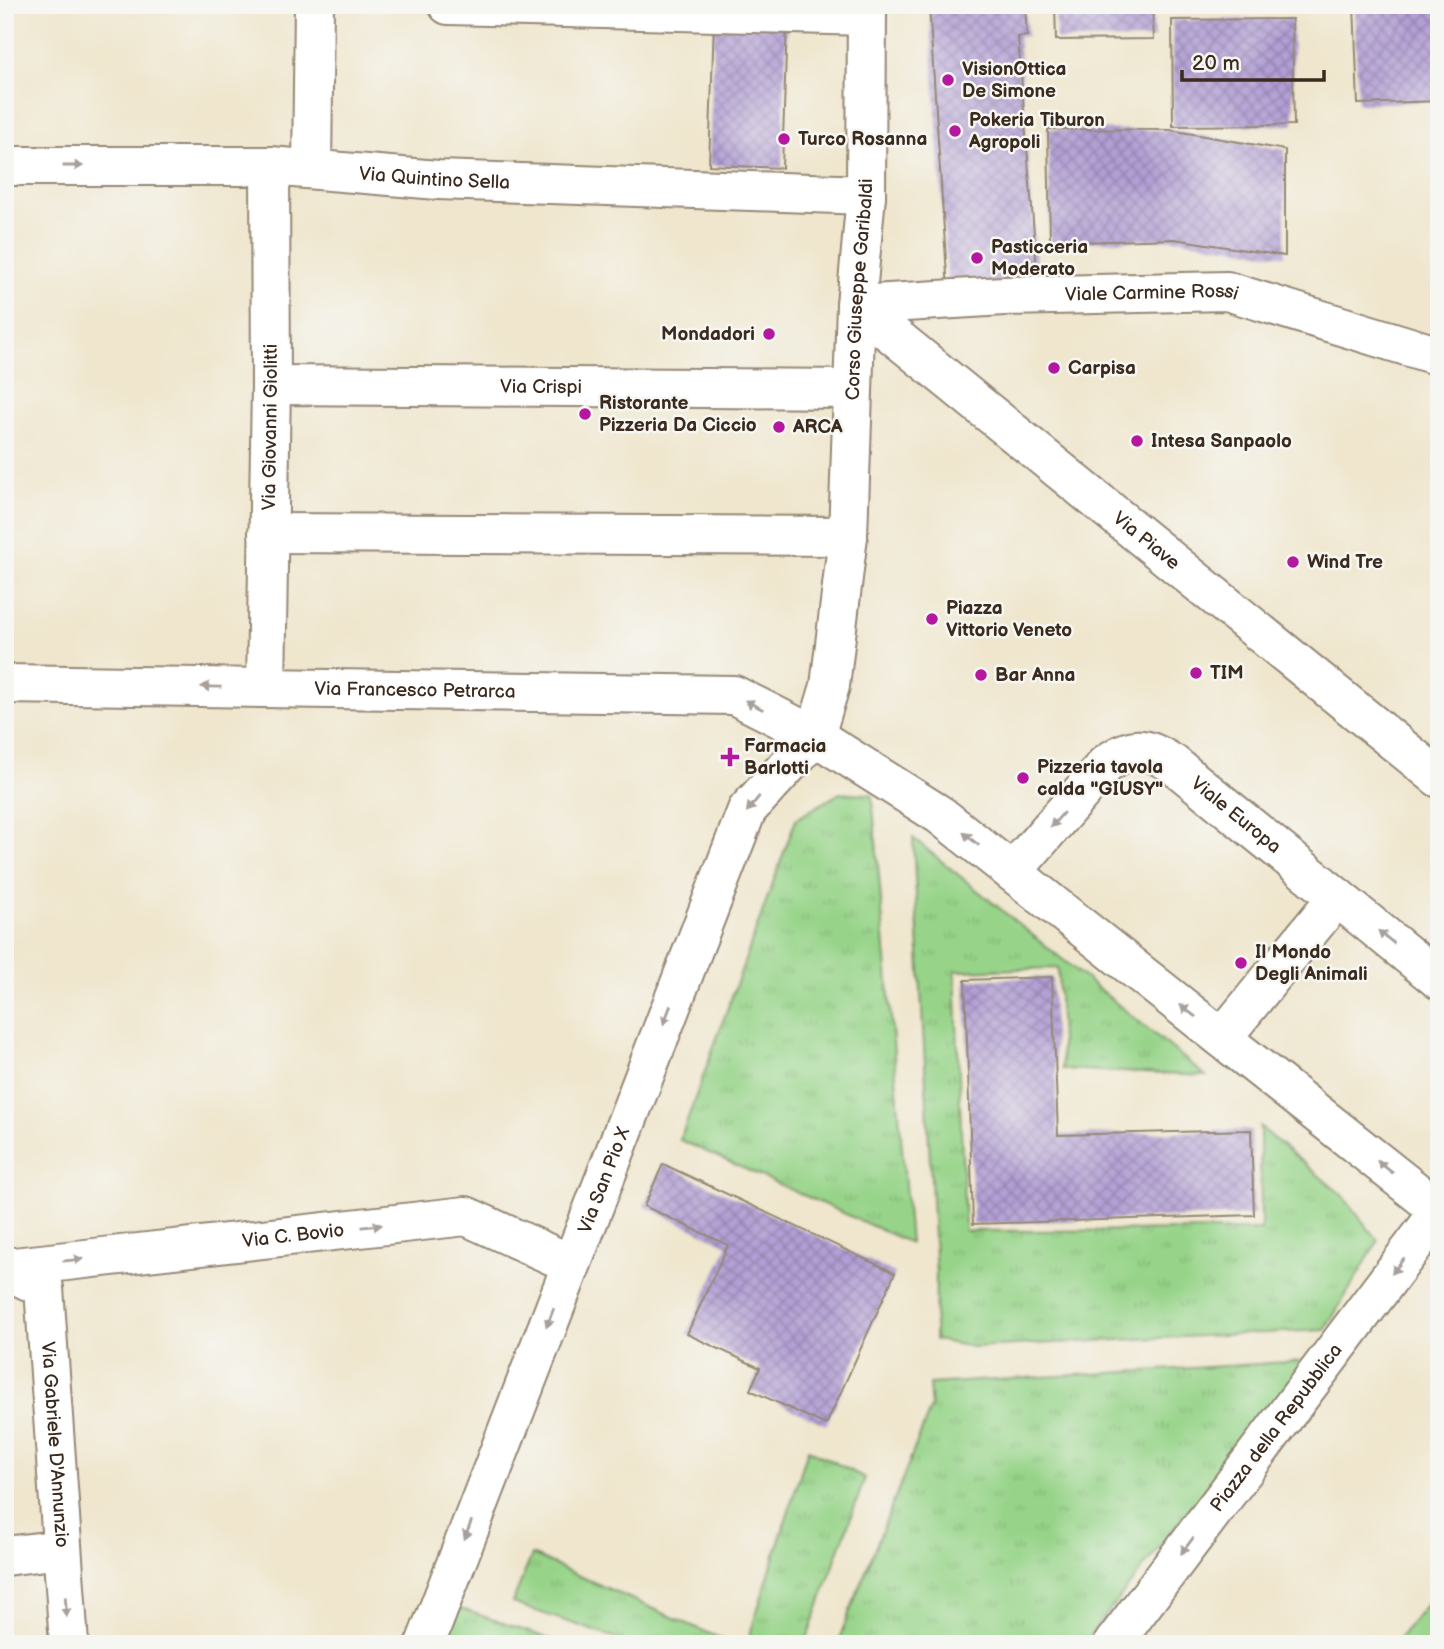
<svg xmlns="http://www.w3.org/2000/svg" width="1444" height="1649" viewBox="0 0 1444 1649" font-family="'Balsamiq Sans',sans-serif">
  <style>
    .green { fill: #97d489; stroke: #697f54; stroke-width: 2 }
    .park { fill: url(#park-tufts); stroke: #697f54; stroke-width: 2 }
    .building { fill: url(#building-cross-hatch) }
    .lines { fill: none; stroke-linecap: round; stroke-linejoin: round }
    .minor-casing { stroke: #958876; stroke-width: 42 }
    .major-casing { stroke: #958876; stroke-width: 42 }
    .minor { stroke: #fff; stroke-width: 38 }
    .major { stroke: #fff; stroke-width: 38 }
    .oneway { fill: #a79f9a }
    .poi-dot { fill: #b5179e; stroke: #f6f6f2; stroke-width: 2.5 }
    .labels { text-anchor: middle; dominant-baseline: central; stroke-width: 5; stroke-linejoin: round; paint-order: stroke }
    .poi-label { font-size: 19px; font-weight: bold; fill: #3b2a1e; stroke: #f6f6f2; text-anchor: start }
    .street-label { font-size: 19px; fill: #3b2a1e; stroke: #f6f6f2 }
  </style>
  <defs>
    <pattern id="park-tufts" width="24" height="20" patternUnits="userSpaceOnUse" patternTransform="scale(1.75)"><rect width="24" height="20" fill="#97d489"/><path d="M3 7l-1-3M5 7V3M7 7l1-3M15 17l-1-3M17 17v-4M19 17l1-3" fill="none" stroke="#83b676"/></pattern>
    <pattern id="building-cross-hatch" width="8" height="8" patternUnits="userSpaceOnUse" patternTransform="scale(1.75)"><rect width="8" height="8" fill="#b29fd5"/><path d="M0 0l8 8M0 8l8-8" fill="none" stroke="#9282ac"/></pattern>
  </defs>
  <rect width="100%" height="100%" fill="#f6f6f2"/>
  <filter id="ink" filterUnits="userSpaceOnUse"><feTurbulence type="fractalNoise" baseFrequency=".0143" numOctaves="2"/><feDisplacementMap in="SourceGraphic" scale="14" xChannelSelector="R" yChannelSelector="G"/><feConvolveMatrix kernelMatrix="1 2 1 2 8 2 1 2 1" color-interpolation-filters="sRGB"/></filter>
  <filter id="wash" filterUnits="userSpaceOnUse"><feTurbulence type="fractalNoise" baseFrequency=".00686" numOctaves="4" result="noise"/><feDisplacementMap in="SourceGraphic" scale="28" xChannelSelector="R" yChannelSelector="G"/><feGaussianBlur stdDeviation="1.57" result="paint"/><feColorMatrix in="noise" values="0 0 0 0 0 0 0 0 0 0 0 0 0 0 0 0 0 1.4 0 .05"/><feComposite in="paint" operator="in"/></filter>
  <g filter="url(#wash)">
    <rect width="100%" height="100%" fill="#efe6cd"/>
    <!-- green -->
    <path class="green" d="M1439,1589V1644H1394Z"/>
    <!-- park -->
    <path class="park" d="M840,793L872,794L910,1243L680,1140L796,819Z
      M913,838L1206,1076L1062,1069L1058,968L955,971L965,1231L1261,1230L1260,1127L1341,1194L1378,1241L1325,1330L973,1347L935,1340L936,1275Z
      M1306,1361L1083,1644H837L931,1407L929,1384Z
      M808,1449L865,1478L805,1644H747Z
      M532,1555L733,1644H633L512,1603Z
      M456,1607L565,1644H442Z"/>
    <g id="blocks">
      <!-- building -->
      <path class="building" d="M929,5H1025L1027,36L1018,37L1038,282L948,290Z
        M1055,5H1152L1154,39L1056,40Z
        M1354,5H1439V101L1358,104Z
        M1292,19L1294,125L1173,126L1172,20Z
        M714,21L787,22L782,168L709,165Z
        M1048,129L1170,130L1285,150V256L1174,239L1050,243Z
        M1052,977L1058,1135L1251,1130L1254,1215L973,1224L965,980Z
        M663,1164L895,1273L826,1425L750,1390L760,1368L687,1334L728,1245L644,1206Z"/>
    </g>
  </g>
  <g filter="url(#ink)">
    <use href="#blocks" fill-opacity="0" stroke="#958876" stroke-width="2"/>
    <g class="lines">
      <!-- minor casing -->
      <g class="minor-casing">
        <g id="minor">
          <path d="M448,5L867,16"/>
          <path id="s1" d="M5,166H270L438,180L866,195"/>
          <path d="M312,168L314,5"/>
          <path id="s2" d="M856,305L1439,778"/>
          <path id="s3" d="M856,305L1004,296L1227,291L1439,356"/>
          <path id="s4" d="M271,385L853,389"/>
          <path d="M268,533L848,536"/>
          <path id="s5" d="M5,684L734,695L815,736L830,686L848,536L856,305L866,195L867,5"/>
          <path id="s6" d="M266,688L271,385L270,166"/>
          <path id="s7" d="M1012,872L1106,764C1135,744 1144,746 1173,764L1439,980"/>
          <path d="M1222,1038L1337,897"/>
          <path id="s8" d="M5,1268L466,1216L571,1264"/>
          <path id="s9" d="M5,1270L44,1288L69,1644"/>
          <path d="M5,1556L62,1549"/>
          <path id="s10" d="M1113,1644L1439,1212"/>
        </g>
      </g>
      <!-- major casing -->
      <g class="major-casing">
        <g id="major">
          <path id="s11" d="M425,1644L747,810L815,736L940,815L1439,1210"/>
        </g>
      </g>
      <!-- minor -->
      <use href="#minor" class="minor"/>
      <!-- major -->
      <use href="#major" class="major"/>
    </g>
    <!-- one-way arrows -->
    <defs><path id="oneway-solid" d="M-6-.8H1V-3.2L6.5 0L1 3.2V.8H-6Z" transform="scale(1.75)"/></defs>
    <g class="oneway">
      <use href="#oneway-solid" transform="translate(73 166)"/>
      <use href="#oneway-solid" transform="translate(211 687) rotate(-179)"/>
      <use href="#oneway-solid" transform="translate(754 705) rotate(-153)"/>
      <use href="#oneway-solid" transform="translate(753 804) rotate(129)"/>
      <use href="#oneway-solid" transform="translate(1057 820) rotate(131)"/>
      <use href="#oneway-solid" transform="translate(971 839) rotate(-141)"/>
      <use href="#oneway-solid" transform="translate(1386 937) rotate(-141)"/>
      <use href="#oneway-solid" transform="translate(1188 1011) rotate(-142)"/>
      <use href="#oneway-solid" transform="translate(667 1015) rotate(111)"/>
      <use href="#oneway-solid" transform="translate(1385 1167) rotate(-142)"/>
      <use href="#oneway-solid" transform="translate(372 1226) rotate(-6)"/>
      <use href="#oneway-solid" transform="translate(73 1260) rotate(-6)"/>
      <use href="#oneway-solid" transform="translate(1398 1266) rotate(127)"/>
      <use href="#oneway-solid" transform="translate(550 1318) rotate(111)"/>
      <use href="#oneway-solid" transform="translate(468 1530) rotate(111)"/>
      <use href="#oneway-solid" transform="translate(1187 1546) rotate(127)"/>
      <use href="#oneway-solid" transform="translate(66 1607) rotate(86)"/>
    </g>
  </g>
  <!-- markers -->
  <g class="poi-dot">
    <circle cx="948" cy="80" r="7"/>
    <circle cx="955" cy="131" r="7"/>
    <circle cx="784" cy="139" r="7"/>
    <circle cx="977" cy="258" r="7"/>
    <circle cx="769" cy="334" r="7"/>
    <circle cx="1054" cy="368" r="7"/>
    <circle cx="585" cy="414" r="7"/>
    <circle cx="779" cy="427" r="7"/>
    <circle cx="1137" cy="441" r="7"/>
    <circle cx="1293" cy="562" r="7"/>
    <circle cx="932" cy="619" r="7"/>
    <circle cx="1196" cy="673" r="7"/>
    <circle cx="981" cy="675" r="7"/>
    <path d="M726.5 746.5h7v7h7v7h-7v7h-7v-7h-7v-7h7z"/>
    <circle cx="1023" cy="778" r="7"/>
    <circle cx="1241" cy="963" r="7"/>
  </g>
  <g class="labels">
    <!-- poi labels -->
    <g class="poi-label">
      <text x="962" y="69">VisionOttica<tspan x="962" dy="22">De Simone</tspan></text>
      <text x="969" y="120">Pokeria Tiburon<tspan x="969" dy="22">Agropoli</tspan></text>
      <text x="798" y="139">Turco Rosanna</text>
      <text x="991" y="247">Pasticceria<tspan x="991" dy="22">Moderato</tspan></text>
      <text x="755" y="334" text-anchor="end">Mondadori</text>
      <text x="1068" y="368">Carpisa</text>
      <text x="599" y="403">Ristorante<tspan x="599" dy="22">Pizzeria Da Ciccio</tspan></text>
      <text x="793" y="427">ARCA</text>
      <text x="1151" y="441">Intesa Sanpaolo</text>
      <text x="1307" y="562">Wind Tre</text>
      <text x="946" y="608">Piazza<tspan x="946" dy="22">Vittorio Veneto</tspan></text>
      <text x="1210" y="673">TIM</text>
      <text x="995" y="675">Bar Anna</text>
      <text x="744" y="746">Farmacia<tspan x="744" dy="22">Barlotti</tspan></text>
      <text x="1037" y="767">Pizzeria tavola<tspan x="1037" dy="22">calda "GIUSY"</tspan></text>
      <text x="1255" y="952">Il Mondo<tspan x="1255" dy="22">Degli Animali</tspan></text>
    </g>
    <!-- street labels -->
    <g class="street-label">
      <text stroke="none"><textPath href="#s1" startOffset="430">Via Quintino Sella</textPath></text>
      <text stroke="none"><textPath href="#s5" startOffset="1270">Corso Giuseppe Garibaldi</textPath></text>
      <text stroke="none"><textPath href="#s3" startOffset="296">Viale Carmine Rossi</textPath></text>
      <text stroke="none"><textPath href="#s4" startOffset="270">Via Crispi</textPath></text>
      <text stroke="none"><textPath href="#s6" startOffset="261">Via Giovanni Giolitti</textPath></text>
      <text stroke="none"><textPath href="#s2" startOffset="374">Via Piave</textPath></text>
      <text stroke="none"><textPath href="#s5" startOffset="410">Via Francesco Petrarca</textPath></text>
      <text stroke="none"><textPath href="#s7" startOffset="298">Viale Europa</textPath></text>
      <text stroke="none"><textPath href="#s11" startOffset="497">Via San Pio X</textPath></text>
      <text stroke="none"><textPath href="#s8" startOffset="290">Via C. Bovio</textPath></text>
      <text stroke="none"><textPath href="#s10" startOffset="271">Piazza della Repubblica</textPath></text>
      <text stroke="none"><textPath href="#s9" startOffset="200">Via Gabriele D'Annunzio</textPath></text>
    </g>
  </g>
  <!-- margin -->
  <rect width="1444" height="1649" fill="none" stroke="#f6f6f2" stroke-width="28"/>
  <!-- scale -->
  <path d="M1182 70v10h142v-10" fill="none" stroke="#3b2a1e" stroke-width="3.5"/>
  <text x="1192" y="70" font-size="21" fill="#3b2a1e" stroke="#f6f6f2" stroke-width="5" paint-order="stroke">20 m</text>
</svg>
